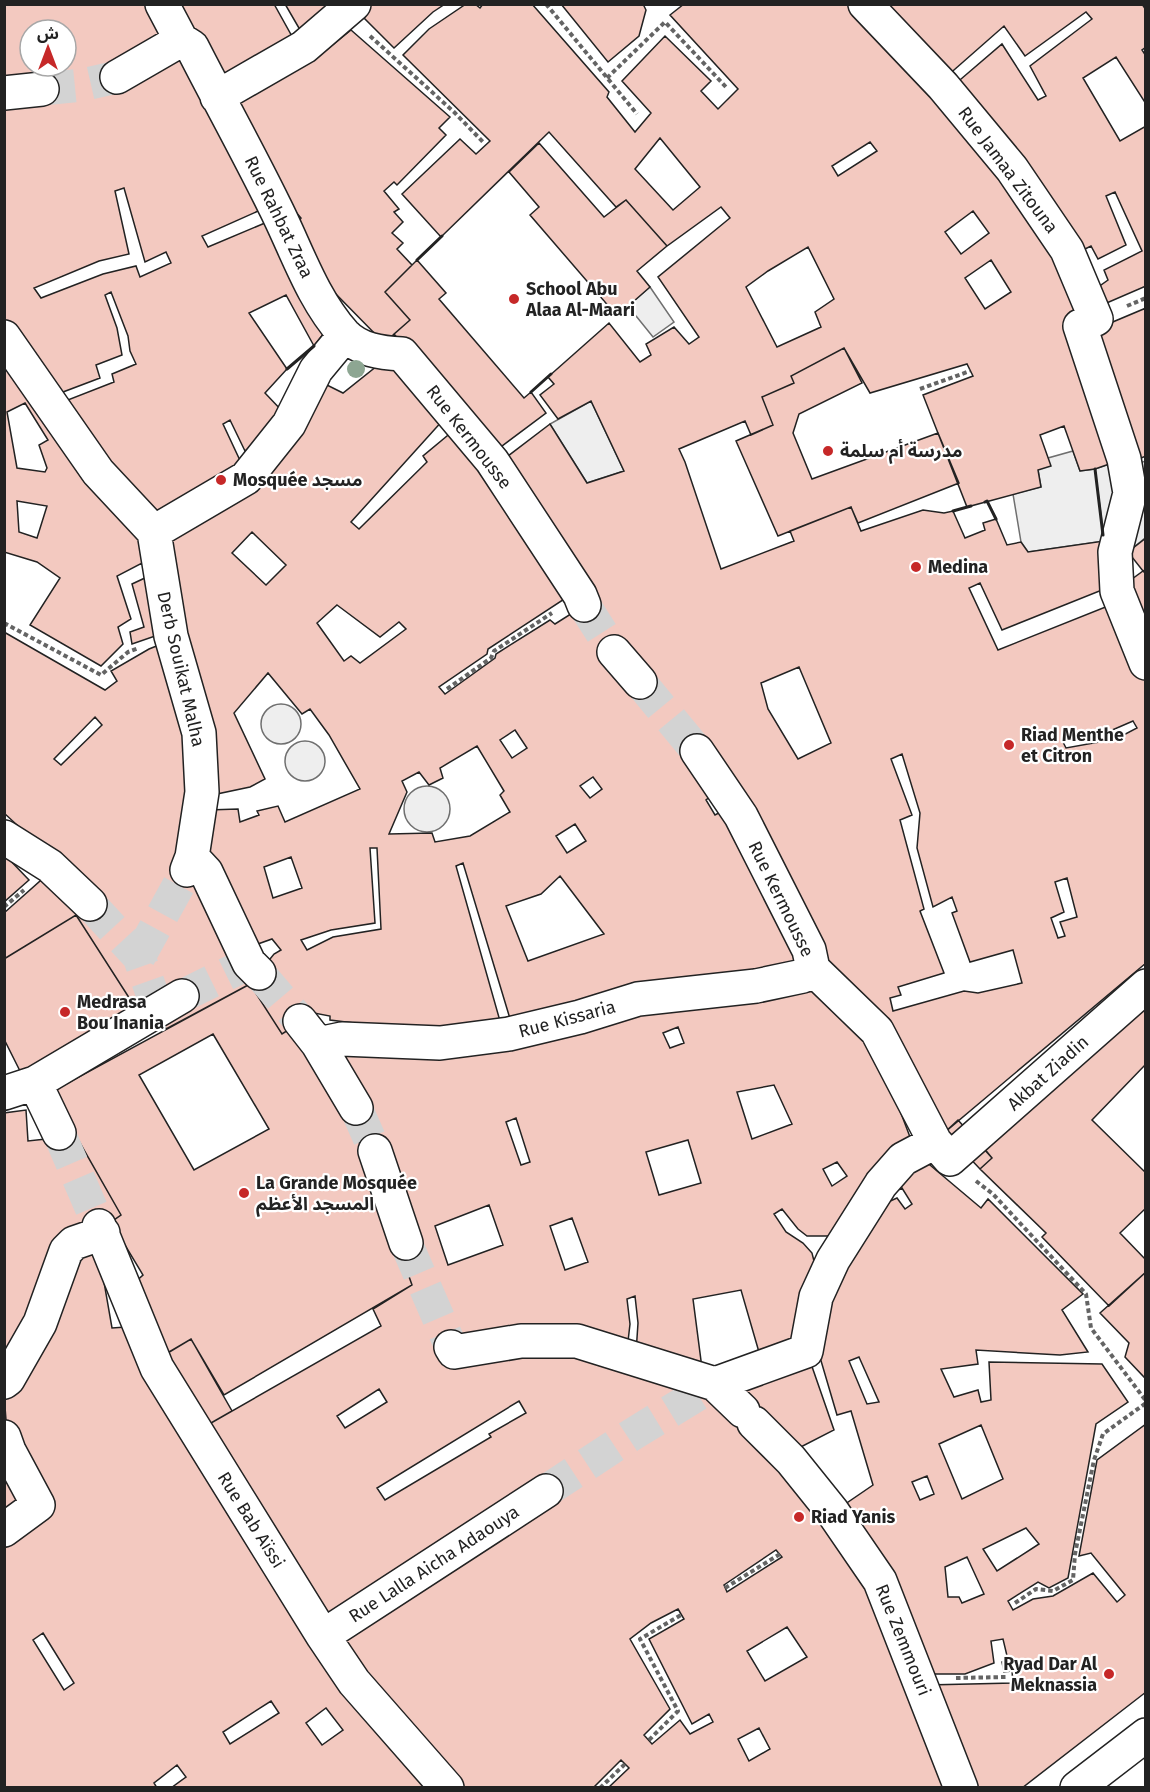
<svg xmlns="http://www.w3.org/2000/svg" width="1150" height="1792" viewBox="0 0 1150 1792" font-family="'Fira Sans','Noto Sans Arabic',sans-serif">
  <style>
    .green { fill: #eee; stroke: #6f6f6f; stroke-width: 1.5 }
    .parking { fill: #ededed; stroke: #6f6f6f; stroke-width: 1.5 }
    .building { fill: #f3c9c0; stroke: #222; stroke-width: 1.5; fill-rule: evenodd }
    .lines { fill: none; stroke-linecap: round; stroke-linejoin: round }
    .minor-tunnel { stroke: #d3d3d3; stroke-width: 33; stroke-dasharray: 33 16; stroke-linecap: butt }
    .minor-casing { stroke: #222; stroke-width: 36 }
    .major-casing { stroke: #222; stroke-width: 36 }
    .path { stroke: #646464; stroke-width: 4; stroke-dasharray: 4.5 3; stroke-linecap: butt }
    .minor { stroke: #fff; stroke-width: 33 }
    .major { stroke: #fff; stroke-width: 33 }
    .wall { stroke: #222; stroke-width: 3 }
    .tree { fill: #8da692 }
    .poi-dot { fill: #c62828; stroke: #fff; stroke-width: 2 }
    .labels { text-anchor: middle; dominant-baseline: central; stroke-width: 4.5; stroke-linejoin: round; paint-order: stroke }
    .street-label { font-size: 18px; fill: #222; stroke: #fff }
    .poi-label { font-size: 18px; font-weight: bold; fill: #222; stroke: #fff; text-anchor: start }
  </style>
  <rect width="100%" height="100%" fill="#fff"/>
  <!-- green -->
  <path class="green" d="M650,287L674,322L653,337L628,306Z
    M591,401L624,471L587,483L550,424Z
    M1073,451L1080,471L1095,469L1104,541L1028,552L1021,542L1013,494L1041,487L1038,470L1048,458Z
    M261 724a20 20 0 1 1 40 0a20 20 0 1 1-40 0Z
    M285 761a20 20 0 1 1 40 0a20 20 0 1 1-40 0Z
    M404 809a23 23 0 1 1 46 0a23 23 0 1 1-46 0Z"/>
  <!-- parking -->
  <path class="parking" d="M1129,457L1133,466L1145,461V538L1128,552L1106,553L1095,469Z"/>
  <!-- building -->
  <path class="building" d="M4,4H153L181,45L265,208L202,236L208,247L272,220L324,333L314,346L286,295L249,313L287,369L265,393L285,414L262,440L245,451L230,420L223,424L244,469L154,521L60,403L114,382L112,374L136,364L130,351L128,336L111,292L105,295L117,328L122,355L96,365L100,378L55,395L4,330ZM30,30H66V66H30ZM124,188L145,262L166,252L171,263L140,277L136,266L103,274L41,298L34,288L99,261L129,254L115,191Z
    M171,4H274L294,40L221,81Z
    M285,4H337L303,35Z
    M369,4H445L433,12L394,48L359,13Z
    M466,4H475L480,8L483,4H532L609,92L607,97L635,132L651,113L622,81L665,36L711,81L701,91L718,109L738,89L670,15L684,4H851L959,118L1004,170L1031,207L1061,257L1058,261L1082,313L1067,320L1118,461L1095,469L1080,471L1064,426L1040,435L1051,466L1038,470L1041,487L967,507L923,395L973,376L967,364L870,393L844,348L791,376L794,383L762,397L773,425L751,435L745,421L679,449L685,462L721,569L794,541L790,531L851,507L861,531L923,510L944,513L953,511L965,538L985,530L983,523L996,519L1007,545L1021,542L1028,552L1104,541L1107,588L1002,630L980,583L969,588L998,650L1113,604L1130,652L1146,681V963L945,1132L884,1020L819,951L751,811L700,742L688,752L716,792L706,800L715,815L730,807L763,869L806,960L802,964L758,978L641,991L640,982L632,983V992L581,1010L549,1017L511,1022L463,863L456,866L500,1021L435,1033L330,1020V1016L309,1012L293,1027L282,1034L250,984L274,954L281,950L272,939L255,945L238,909L229,912L214,876L206,846L208,810L238,809L240,822L259,815L257,811L278,806L285,822L360,789L329,735L310,709L302,714L268,673L234,713L265,779L250,787L212,795L207,727L177,623L183,620L163,536L252,481L302,419L321,382L343,393L387,358L444,419L351,522L359,529L427,462L423,456L453,431L509,496L572,594L488,649L487,654L439,687L445,694L495,658L496,654L550,620L555,624L590,602L587,585L504,459L550,424L587,483L624,471L591,401L558,419L540,395L554,384L548,377L609,323L640,362L651,355L646,344L674,327L689,344L699,337L658,277L730,218L721,207L667,246L626,200L616,207L549,132L441,237L402,194L460,139L476,154L490,141L403,55L429,29ZM660,138L700,187L673,210L635,169ZM870,142L877,151L838,176L832,166ZM973,211L989,233L961,254L945,232ZM808,247L834,299L815,312L821,327L777,347L746,287L768,271ZM991,260L1011,292L985,309L965,278ZM252,532L286,565L266,585L232,553ZM337,605L380,637L399,622L406,629L360,663L351,656L344,661L317,623ZM617,647L648,679L635,689L607,653ZM799,667L831,743L798,759L768,709L761,683ZM1133,721L1137,728L1116,739L1066,748L1063,742L1110,731ZM515,730L527,748L512,758L500,740ZM477,746L504,791L500,795L510,812L470,836L435,842L432,833L389,834L407,792L402,781L419,772L429,785L443,778L440,768ZM902,754L920,813L917,848L933,907L952,897L957,911L952,913L970,962L1013,950L1022,983L978,993L964,991L893,1011L890,998L901,995L898,987L944,973L920,911L924,909L900,820L912,815L891,759ZM593,777L602,789L590,798L580,786ZM575,824L586,841L567,853L556,836ZM370,848H377L381,929L333,937L307,950L301,940L331,930L375,923ZM291,857L302,888L273,898L264,867ZM560,876L604,934L528,961L506,906L541,894ZM1067,878L1077,917L1060,922L1065,936L1058,938L1051,918L1064,912L1055,882Z
    M561,4H643L646,10L639,36L608,62Z
    M881,4H1142L1146,10V47L1142,50L1146,56V104L1116,57L1083,78L1120,141L1146,126V286L1102,305L1094,290L1108,280L1104,270L1142,251L1115,192L1106,196L1126,245L1098,259L1091,246L1079,252L954,85L1002,44L1038,100L1046,96L1030,66L1092,19L1086,12L1025,56L1004,26L946,77Z
    M351,30L450,117L439,128L446,135L397,185L394,182L384,191L399,209L394,212L403,222L392,233L403,243L397,249L412,265L385,292L410,320L384,343L330,288L298,223L301,218L272,184L237,107L243,93L326,50Z
    M539,143L604,217L626,200L667,246L637,271L650,287L617,316L530,215L539,207L509,172Z
    M417,260L446,293L439,299L524,398L531,392L546,413L494,452L394,334L410,320L385,292Z
    M1146,308V456L1134,461L1089,332Z
    M844,348L862,383L799,414L793,433L812,479L938,433L959,483L858,523L851,507L778,536L736,441L773,425L762,397L794,383L791,376Z
    M13,362L142,531L161,634L132,644L130,632L144,627L132,584L147,577L142,563L117,576L131,619L118,627L123,644L101,666L30,625L60,578L37,562L4,552V368ZM25,403L48,440L39,445L47,468L45,472L17,468L7,412ZM17,501L47,506L37,538L19,532Z
    M1146,538V569L1143,571L1128,552Z
    M1143,571L1146,574V645L1128,582Z
    M4,632L105,690L117,681L111,671L149,649L164,643L187,714L203,876L250,984L166,1029L162,1019L135,1007L76,915L4,959V913L48,874L97,899L4,813ZM95,717L102,725L61,765L54,759Z
    M4,854L29,880L4,902Z
    M76,915L135,1007L22,1075L4,1039V959Z
    M816,981L874,1042L910,1137L887,1158L836,1236H807L798,1229L782,1209L774,1214L786,1232L803,1243L812,1253L816,1269L799,1347L761,1359L741,1290L693,1299L703,1376L636,1353L638,1323L635,1296L627,1299L630,1324L627,1350L578,1336L526,1335L523,1330L457,1344L447,1349L451,1358L521,1347L578,1348L690,1383L710,1396L737,1416L750,1403L740,1380L809,1358L834,1430L791,1452L761,1416L748,1429L827,1518L873,1581L953,1788H608L629,1768L621,1760L593,1788H455L457,1786L424,1749L377,1692L340,1635L551,1497L541,1486L331,1621L204,1427L381,1326L373,1309L412,1285L398,1246L414,1240L381,1148L366,1154L343,1115L364,1105L334,1054L362,1048L450,1050L488,1047L643,1006ZM678,1027L684,1043L670,1048L663,1033ZM774,1085L792,1124L752,1139L737,1092ZM516,1118L530,1162L521,1165L506,1122ZM688,1140L701,1183L659,1195L646,1152ZM837,1162L847,1176L832,1186L823,1169ZM489,1205L503,1245L448,1265L435,1226ZM572,1218L588,1262L565,1270L550,1226ZM435,1297L439,1305L426,1311L422,1304ZM379,1389L387,1402L345,1428L337,1416ZM519,1401L526,1413L489,1434L491,1437L385,1500L377,1488ZM776,1550L782,1557L727,1592L724,1585ZM678,1609L684,1619L649,1639L692,1724L709,1714L713,1722L690,1734L680,1720L652,1744L644,1735L670,1709L630,1639L651,1623ZM787,1627L807,1657L765,1681L747,1651ZM759,1728L770,1749L749,1761L738,1739Z
    M250,984L282,1034L293,1027L366,1154L412,1285L224,1395L191,1339L164,1355L133,1284L143,1275L111,1222L121,1215L51,1092ZM213,1034L269,1129L194,1170L139,1075Z
    M1146,1003V1064L1092,1120L1146,1173V1208L1120,1233L1146,1260V1272L1109,1306L1042,1237L1046,1233L980,1169L992,1158L983,1147Z
    M26,1110L28,1141L46,1139L71,1127L121,1215L111,1222L62,1239L4,1369V1113Z
    M958,1120L992,1158L980,1169L945,1132Z
    M924,1160L981,1208L988,1199L1083,1294L1062,1310L1088,1352L1060,1355L976,1350L978,1364L941,1369L954,1397L978,1390L981,1402L991,1400L989,1362L1102,1364L1128,1402L1096,1424L1068,1578L1049,1588L1038,1582L1008,1601L1013,1610L1033,1599L1053,1596L1093,1573L1117,1602L1125,1595L1091,1553L1079,1556L1097,1460L1146,1424V1692L1022,1788H972L927,1685L1013,1683L1012,1671L1004,1672L1002,1662L1008,1660L1003,1639L991,1641L994,1663L965,1674H924L838,1509L873,1485L851,1411L837,1415L814,1337L822,1298L879,1206L897,1198L905,1209L912,1204L902,1188L884,1197ZM859,1357L879,1402L867,1404L849,1361ZM981,1425L1003,1479L962,1499L939,1444ZM927,1476L934,1494L920,1500L912,1482ZM1026,1528L1039,1544L997,1571L983,1549ZM967,1557L984,1594L962,1603L959,1597H948L945,1567Z
    M97,1242L112,1328L126,1327L436,1788H171L186,1777L177,1765L154,1783L157,1788H4V1539L51,1505L6,1420L4,1394L75,1256ZM43,1633L74,1683L64,1690L33,1640ZM271,1701L279,1713L230,1744L223,1732ZM326,1708L343,1730L322,1745L306,1723Z
    M1146,1272V1376L1144,1377L1125,1357L1129,1343L1100,1313Z
    M191,1339L232,1411L204,1427L161,1357Z
    M4,1454L28,1500L4,1518Z"/>
  <g class="lines">
    <!-- minor-tunnel -->
    <path class="minor-tunnel" d="M42,89L82,85L117,77
      M584,605L614,652
      M640,682L697,751
      M90,904L139,957L158,1010
      M139,957L187,870
      M259,973L300,1021
      M182,996L249,963
      M356,1108L375,1151
      M59,1133L99,1226
      M406,1243L451,1347
      M546,1491L633,1434L715,1384"/>
    <!-- minor casing -->
    <g class="minor-casing">
      <path id="minor" d="M162,4L181,40L192,47C219,100 248,152 274,205C296,248 311,297 344,334C359,350 381,353 402,354L492,461L580,595L584,605
        M865,4L943,86L1012,169L1067,250L1096,319L1080,326L1124,459L1130,493L1115,552L1117,591L1146,663
        M117,77L181,40
        M4,93L42,89
        M217,97L304,47L354,4
        M4,337L98,472L154,532L171,636L199,733L202,792L192,857L187,870
        M154,532L246,478L289,424L316,370L345,335
        M614,652L640,682
        M697,751L741,816L809,950L813,969L877,1031L935,1142L950,1159L1146,986
        M4,837L50,866L90,904
        M192,857L206,872L249,963L259,973
        M300,1021L318,1044L356,1108
        M318,1044L342,1039L440,1043L509,1034L580,1017L638,999L756,986L803,976L813,969
        M35,1083L59,1133
        M4,1093L35,1083L182,996
        M375,1151L406,1243
        M99,1226L157,1368L323,1636L354,1682L447,1788
        M451,1347L454,1352L521,1341H577L715,1384L743,1411
        M4,1382L8,1379L40,1323L66,1251L74,1243L103,1233
        M715,1384L806,1351L816,1297L833,1260L881,1184L903,1159L935,1142
        M754,1423L791,1460L832,1511L880,1581L961,1788
        M4,1437L9,1451L38,1505L4,1530
        M323,1636L546,1491"/>
    </g>
    <!-- major casing -->
    <g class="major-casing">
      <path id="major" d="M1077,1788L1146,1735"/>
    </g>
    <!-- path -->
    <path class="path" d="M546,4L637,114
      M370,36L454,112L483,142
      M607,78L665,22L726,87
      M1127,306L1146,298
      M920,389L970,371
      M4,623L101,675L128,652L139,648
      M447,689L491,658L494,651L552,613
      M4,907L24,890
      M976,1181L993,1194L1086,1294L1091,1328L1146,1401
      M725,1588L780,1554
      M1015,1603L1036,1589L1053,1591L1073,1580L1075,1554L1094,1460L1103,1434L1146,1403
      M956,1678L1007,1677
      M649,1740L678,1711L640,1639L681,1615
      M600,1788L625,1764"/>
    <!-- minor -->
    <use href="#minor" class="minor"/>
    <!-- major -->
    <use href="#major" class="major"/>
    <!-- wall -->
    <path class="wall" d="M417,260L442,236
      M287,369L314,346
      M531,392L551,374
      M1095,469L1103,535
      M985,502L987,501L996,519
      M953,511L971,506"/>
  </g>
  <!-- trees -->
  <circle class="tree" cx="356" cy="369" r="9"/>
  <!-- markers -->
  <g class="poi-dot">
    <circle cx="514" cy="299" r="6"/>
    <circle cx="828" cy="451" r="6"/>
    <circle cx="221" cy="480" r="6"/>
    <circle cx="916" cy="567" r="6"/>
    <circle cx="1009" cy="745" r="6"/>
    <circle cx="65" cy="1012" r="6"/>
    <circle cx="244" cy="1193" r="6"/>
    <circle cx="799" cy="1517" r="6"/>
    <circle cx="1109" cy="1674" r="6"/>
  </g>
  <g class="labels">
    <!-- street labels -->
    <g class="street-label">
      <text transform="translate(1008 170) rotate(53)">Rue Jamaa Zitouna</text>
      <text transform="translate(279 217) rotate(64)">Rue Rahbat Zraa</text>
      <text transform="translate(469 437) rotate(52)">Rue Kermousse</text>
      <text transform="translate(181 669) rotate(77)">Derb Souikat Malha</text>
      <text transform="translate(781 899) rotate(64)">Rue Kermousse</text>
      <text transform="translate(567 1019) rotate(-15)">Rue Kissaria</text>
      <text transform="translate(1048 1073) rotate(-42)">Akbat Ziadin</text>
      <text transform="translate(251 1520) rotate(58)">Rue Bab Aïssi</text>
      <text transform="translate(434 1564) rotate(-33)">Rue Lalla Aicha Adaouya</text>
      <text transform="translate(903 1640) rotate(68)">Rue Zemmouri</text>
    </g>
    <!-- poi labels -->
    <g class="poi-label">
      <text x="526" y="289">School Abu<tspan x="526" dy="21">Alaa Al-Maari</tspan></text>
      <text x="840" y="451">مدرسة أم سلمة</text>
      <text x="233" y="480">Mosquée مسجد</text>
      <text x="928" y="567">Medina</text>
      <text x="1021" y="735">Riad Menthe<tspan x="1021" dy="21">et Citron</tspan></text>
      <text x="77" y="1002">Medrasa<tspan x="77" dy="21">Bou Inania</tspan></text>
      <text x="256" y="1183">La Grande Mosquée<tspan x="256" dy="21">المسجد الأعظم</tspan></text>
      <text x="811" y="1517">Riad Yanis</text>
      <text x="1097" y="1664" text-anchor="end">Ryad Dar Al<tspan x="1097" dy="21">Meknassia</tspan></text>
    </g>
  </g>
  <!-- border -->
  <rect width="1150" height="1792" fill="none" stroke="#222222" stroke-width="12"/>
  <!-- north arrow -->
  <g transform="translate(48 48)"><circle r="28" fill="#ffffff" stroke="#a7a7a7" stroke-width="1.5"/>
  <path d="M0-4.5L10 22L0 15L-10 22Z" fill="#c62828"/>
  <text y="-9" font-size="16" font-weight="bold" text-anchor="middle" fill="#222222">ش</text>
  </g>
</svg>
